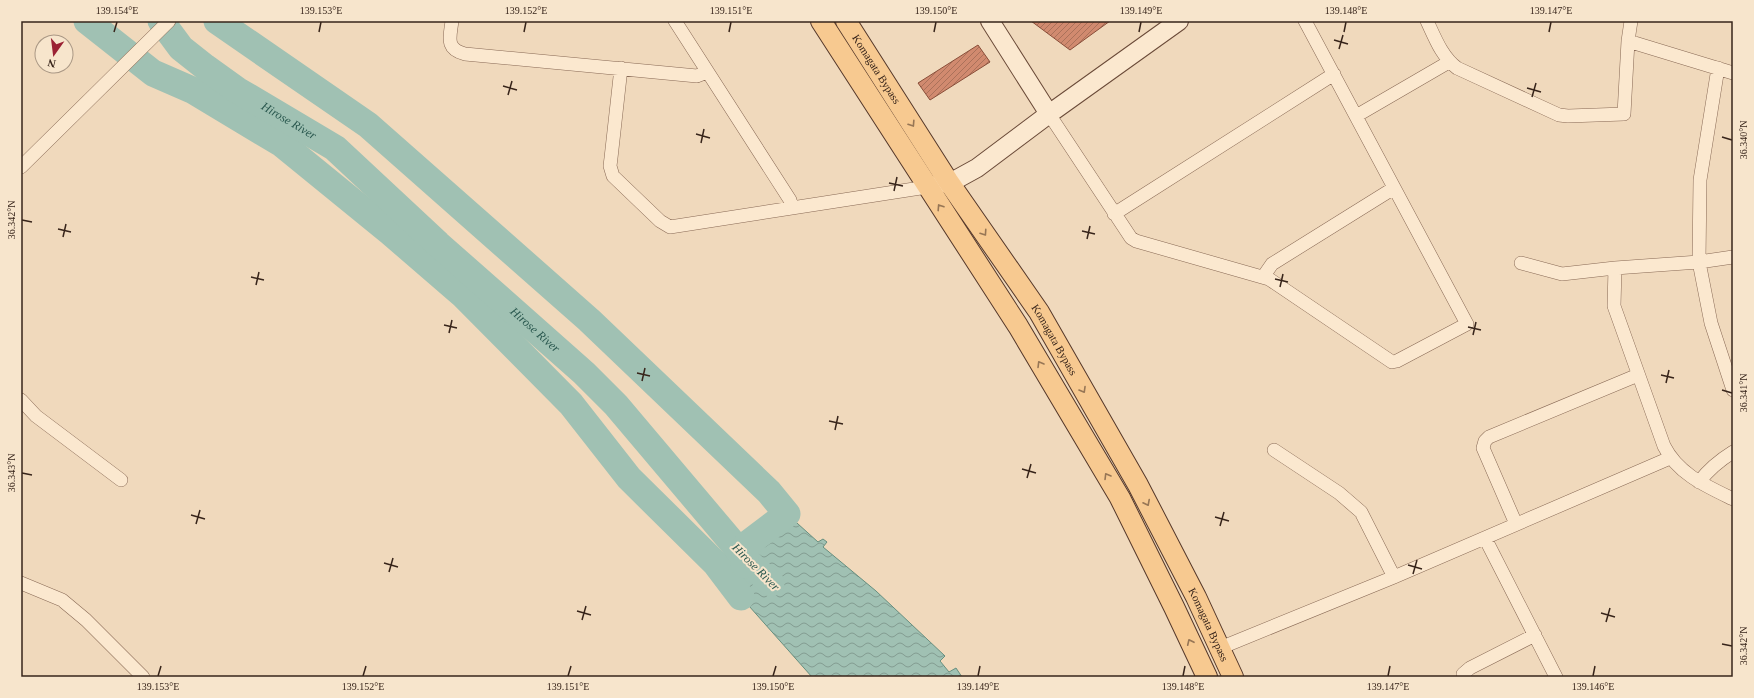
<svg xmlns="http://www.w3.org/2000/svg" width="1754" height="698" viewBox="0 0 1754 698" font-family="'Times New Roman',serif">
  <style>
    .water { fill: url(#water-waves); stroke: #678f7f }
    .lines { fill: none; stroke-linecap: round; stroke-linejoin: round }
    .river { stroke: #a0c1b3; stroke-width: 27 }
    .building { fill: url(#building-hatch); stroke: #894e39 }
    .street-casing { stroke: #886955; stroke-width: 14 }
    .secondary-casing { stroke: #6a4a38; stroke-width: 20 }
    .primary-casing { stroke: #55382a; stroke-width: 22 }
    .street { stroke: #fbe8cf; stroke-width: 13 }
    .secondary { stroke: #fbe8cf; stroke-width: 18 }
    .primary { stroke: #f7c990; stroke-width: 20 }
    .oneway { stroke: #977655 }
    .ticks { fill: none; stroke: #37241a; stroke-width: 1.5 }
    .labels { text-anchor: middle; dominant-baseline: central; stroke-width: 4; stroke-linejoin: round; paint-order: stroke }
    .street-label { font-size: 11px; fill: #37241a; stroke: #f7e5cc }
    .water-label { font-size: 12px; font-style: italic; fill: #29574e; stroke: #f7e5cc }
    .neatline { fill: none; stroke: #37241a; stroke-width: 1.5 }
    .ticks-label { font-size: 10px; text-anchor: middle; fill: #37241a }
  </style>
  <defs>
    <pattern id="water-waves" width="16" height="10" patternUnits="userSpaceOnUse"><rect width="16" height="10" fill="#a0c1b3"/><path d="M0 5q4-4 8 0t8 0" fill="none" stroke="#839d91"/></pattern>
    <pattern id="building-hatch" width="6" height="6" patternUnits="userSpaceOnUse"><rect width="6" height="6" fill="#d18a6f"/><path d="M-1 1l2-2M0 6l6-6M5 7l2-2" fill="none" stroke="#aa715a"/></pattern>
  </defs>
  <rect width="100%" height="100%" fill="#f0d9bc"/>
  <!-- water -->
  <path class="water" d="M787,514L818,542L823,539L827,542L823,547L876,591L945,656L940,661L949,672L956,668L962,677H812L741,597L746,545Z"/>
  <g class="lines">
    <!-- river -->
    <g class="river">
      <path d="M87,21L153,73L192,90L282,144L390,232L463,295L571,404L629,478L716,564L741,597"/>
      <path id="s1" d="M161,21L181,48L205,67L237,90L335,148L438,244L584,373L616,405L752,566L771,583"/>
      <path d="M217,21L368,125L589,320L769,492L787,514L746,545L744,565"/>
    </g>
  </g>
  <!-- building -->
  <path class="building" d="M1031,21H1110L1070,50Z
    M978,45L990,62L930,100L918,83Z"/>
  <g class="lines">
    <!-- street casing -->
    <g class="street-casing">
      <path id="street" d="M452,21C450,37 445,49 465,54L697,76L707,72
        M675,21L790,200L792,208
        M1427,21C1435,38 1442,57 1457,68L1559,115L1568,116L1624,114L1628,41L1631,21
        M1628,41L1733,73
        M621,68L611,158L610,166L613,176L660,221L670,227L927,187
        M1718,68L1700,180L1699,262L1711,323L1733,390
        M1049,114L1131,238L1136,241L1269,279L1392,362L1397,361L1467,324L1305,21
        M1356,116L1449,62
        M21,167L169,21
        M1114,214L1334,74
        M1521,263L1562,274L1615,268L1699,262L1733,257
        M1615,268L1614,306L1664,446C1678,474 1706,486 1733,499
        M1263,277L1272,264L1394,188
        M21,400L36,416L121,480
        M1274,450L1339,493L1361,512L1394,577
        M1699,482C1709,469 1720,460 1733,452
        M1516,524L1483,448L1485,441L1489,437L1638,375
        M1485,538L1556,677
        M21,583L62,600L86,620L143,677
        M1220,648L1394,577L1670,458
        M1464,677L1463,674L1470,668L1535,635"/>
    </g>
    <!-- secondary casing -->
    <g class="secondary-casing">
      <path id="secondary" d="M990,21L1049,114
        M936,185L957,179L977,168L1049,114L1179,21"/>
    </g>
    <!-- primary casing -->
    <g class="primary-casing">
      <g id="primary">
        <path d="M821,21L1018,326L1120,498L1174,607L1207,677"/>
        <path id="s2" d="M846,21L948,181L1039,312L1138,485L1196,597L1233,677"/>
      </g>
    </g>
    <!-- street -->
    <use href="#street" class="street"/>
    <!-- secondary -->
    <use href="#secondary" class="secondary"/>
    <!-- primary -->
    <use href="#primary" class="primary"/>
  </g>
  <!-- one-way arrows -->
  <defs><path id="oneway-chevron" d="M-2-3.5L2.5 0L-2 3.5" fill="none" stroke-width="1.6" stroke-linecap="round" stroke-linejoin="round"/></defs>
  <g class="oneway">
    <use href="#oneway-chevron" transform="translate(912 124) rotate(57)"/>
    <use href="#oneway-chevron" transform="translate(940 207) rotate(-123)"/>
    <use href="#oneway-chevron" transform="translate(984 233) rotate(56)"/>
    <use href="#oneway-chevron" transform="translate(1040 364) rotate(-121)"/>
    <use href="#oneway-chevron" transform="translate(1083 390) rotate(60)"/>
    <use href="#oneway-chevron" transform="translate(1107 476) rotate(-121)"/>
    <use href="#oneway-chevron" transform="translate(1147 503) rotate(63)"/>
    <use href="#oneway-chevron" transform="translate(1190 642) rotate(-115)"/>
  </g>
  <!-- ticks -->
  <path class="ticks" d="M114,32L117,22M319,32L321,22M524,32L526,22M729,32L731,22M934,32L936,22M1139,32L1141,22M1344,32L1346,22M1549,32L1551,22M1334,40L1348,44M1339,49L1343,35M503,86L517,90M1527,88L1541,92M508,95L512,81M1532,97L1536,83M696,134L710,138M1722,137L1732,140M701,143L704,129M889,183L903,186M894,191L897,177M22,220L32,222M58,229L71,232M1082,231L1095,234M63,237L66,224M1087,239L1090,226M251,277L264,280M1275,279L1288,282M256,285L259,272M1280,287L1283,274M444,325L457,328M1468,327L1481,330M449,333L452,320M1473,335L1476,322M637,373L650,376M1661,375L1674,378M642,381L645,368M1666,383L1669,370M1722,390L1732,393M829,421L843,424M835,430L838,416M1022,469L1036,473M22,473L32,475M1027,478L1031,464M191,515L205,519M1215,517L1229,521M196,524L200,510M1220,526L1224,512M384,563L398,567M1408,565L1422,569M389,572L393,558M1413,574L1417,560M577,611L591,615M1601,613L1615,617M582,620L586,606M1606,622L1610,608M1722,644L1732,646M158,676L161,666M363,676L366,666M568,676L571,666M773,676L776,666M978,676L980,666M1183,676L1185,666M1388,676L1390,666M1593,676L1595,666"/>
  <g class="labels">
    <!-- street labels -->
    <g class="street-label">
      <text stroke="none"><textPath href="#s2" startOffset="57">Komagata Bypass</textPath></text>
      <text stroke="none"><textPath href="#s2" startOffset="381">Komagata Bypass</textPath></text>
      <text stroke="none"><textPath href="#s2" startOffset="705">Komagata Bypass</textPath></text>
    </g>
    <!-- water labels -->
    <g class="water-label">
      <text stroke="none"><textPath href="#s1" startOffset="164">Hirose River</textPath></text>
      <text stroke="none"><textPath href="#s1" startOffset="488">Hirose River</textPath></text>
      <text transform="translate(756 567) rotate(45)">Hirose River</text>
    </g>
  </g>
  <!-- border -->
  <rect width="1754" height="698" fill="none" stroke="#f7e5cc" stroke-width="44"/>
  <!-- north arrow -->
  <g transform="translate(54 54) rotate(194)"><circle r="19" fill="#f7e5cc" stroke="#aa9885"/>
  <path d="M0-3L7 15L0 10L-7 15Z" fill="#9b2133"/>
  <text y="-6" font-size="11" font-weight="bold" text-anchor="middle" fill="#37241a">N</text>
  </g>
  <rect x="22" y="22" width="1710" height="654" class="neatline"/>
  <g class="ticks-label">
    <text x="117" y="14">139.154°E</text>
    <text x="321" y="14">139.153°E</text>
    <text x="526" y="14">139.152°E</text>
    <text x="731" y="14">139.151°E</text>
    <text x="936" y="14">139.150°E</text>
    <text x="1141" y="14">139.149°E</text>
    <text x="1346" y="14">139.148°E</text>
    <text x="1551" y="14">139.147°E</text>
    <text transform="translate(1743 140) rotate(-90)" y="4">36.340°N</text>
    <text transform="translate(11 220) rotate(-90)" y="4">36.342°N</text>
    <text transform="translate(1743 393) rotate(-90)" y="4">36.341°N</text>
    <text transform="translate(11 473) rotate(-90)" y="4">36.343°N</text>
    <text transform="translate(1743 646) rotate(-90)" y="4">36.342°N</text>
    <text x="158" y="690">139.153°E</text>
    <text x="363" y="690">139.152°E</text>
    <text x="568" y="690">139.151°E</text>
    <text x="773" y="690">139.150°E</text>
    <text x="978" y="690">139.149°E</text>
    <text x="1183" y="690">139.148°E</text>
    <text x="1388" y="690">139.147°E</text>
    <text x="1593" y="690">139.146°E</text>
  </g>
</svg>
